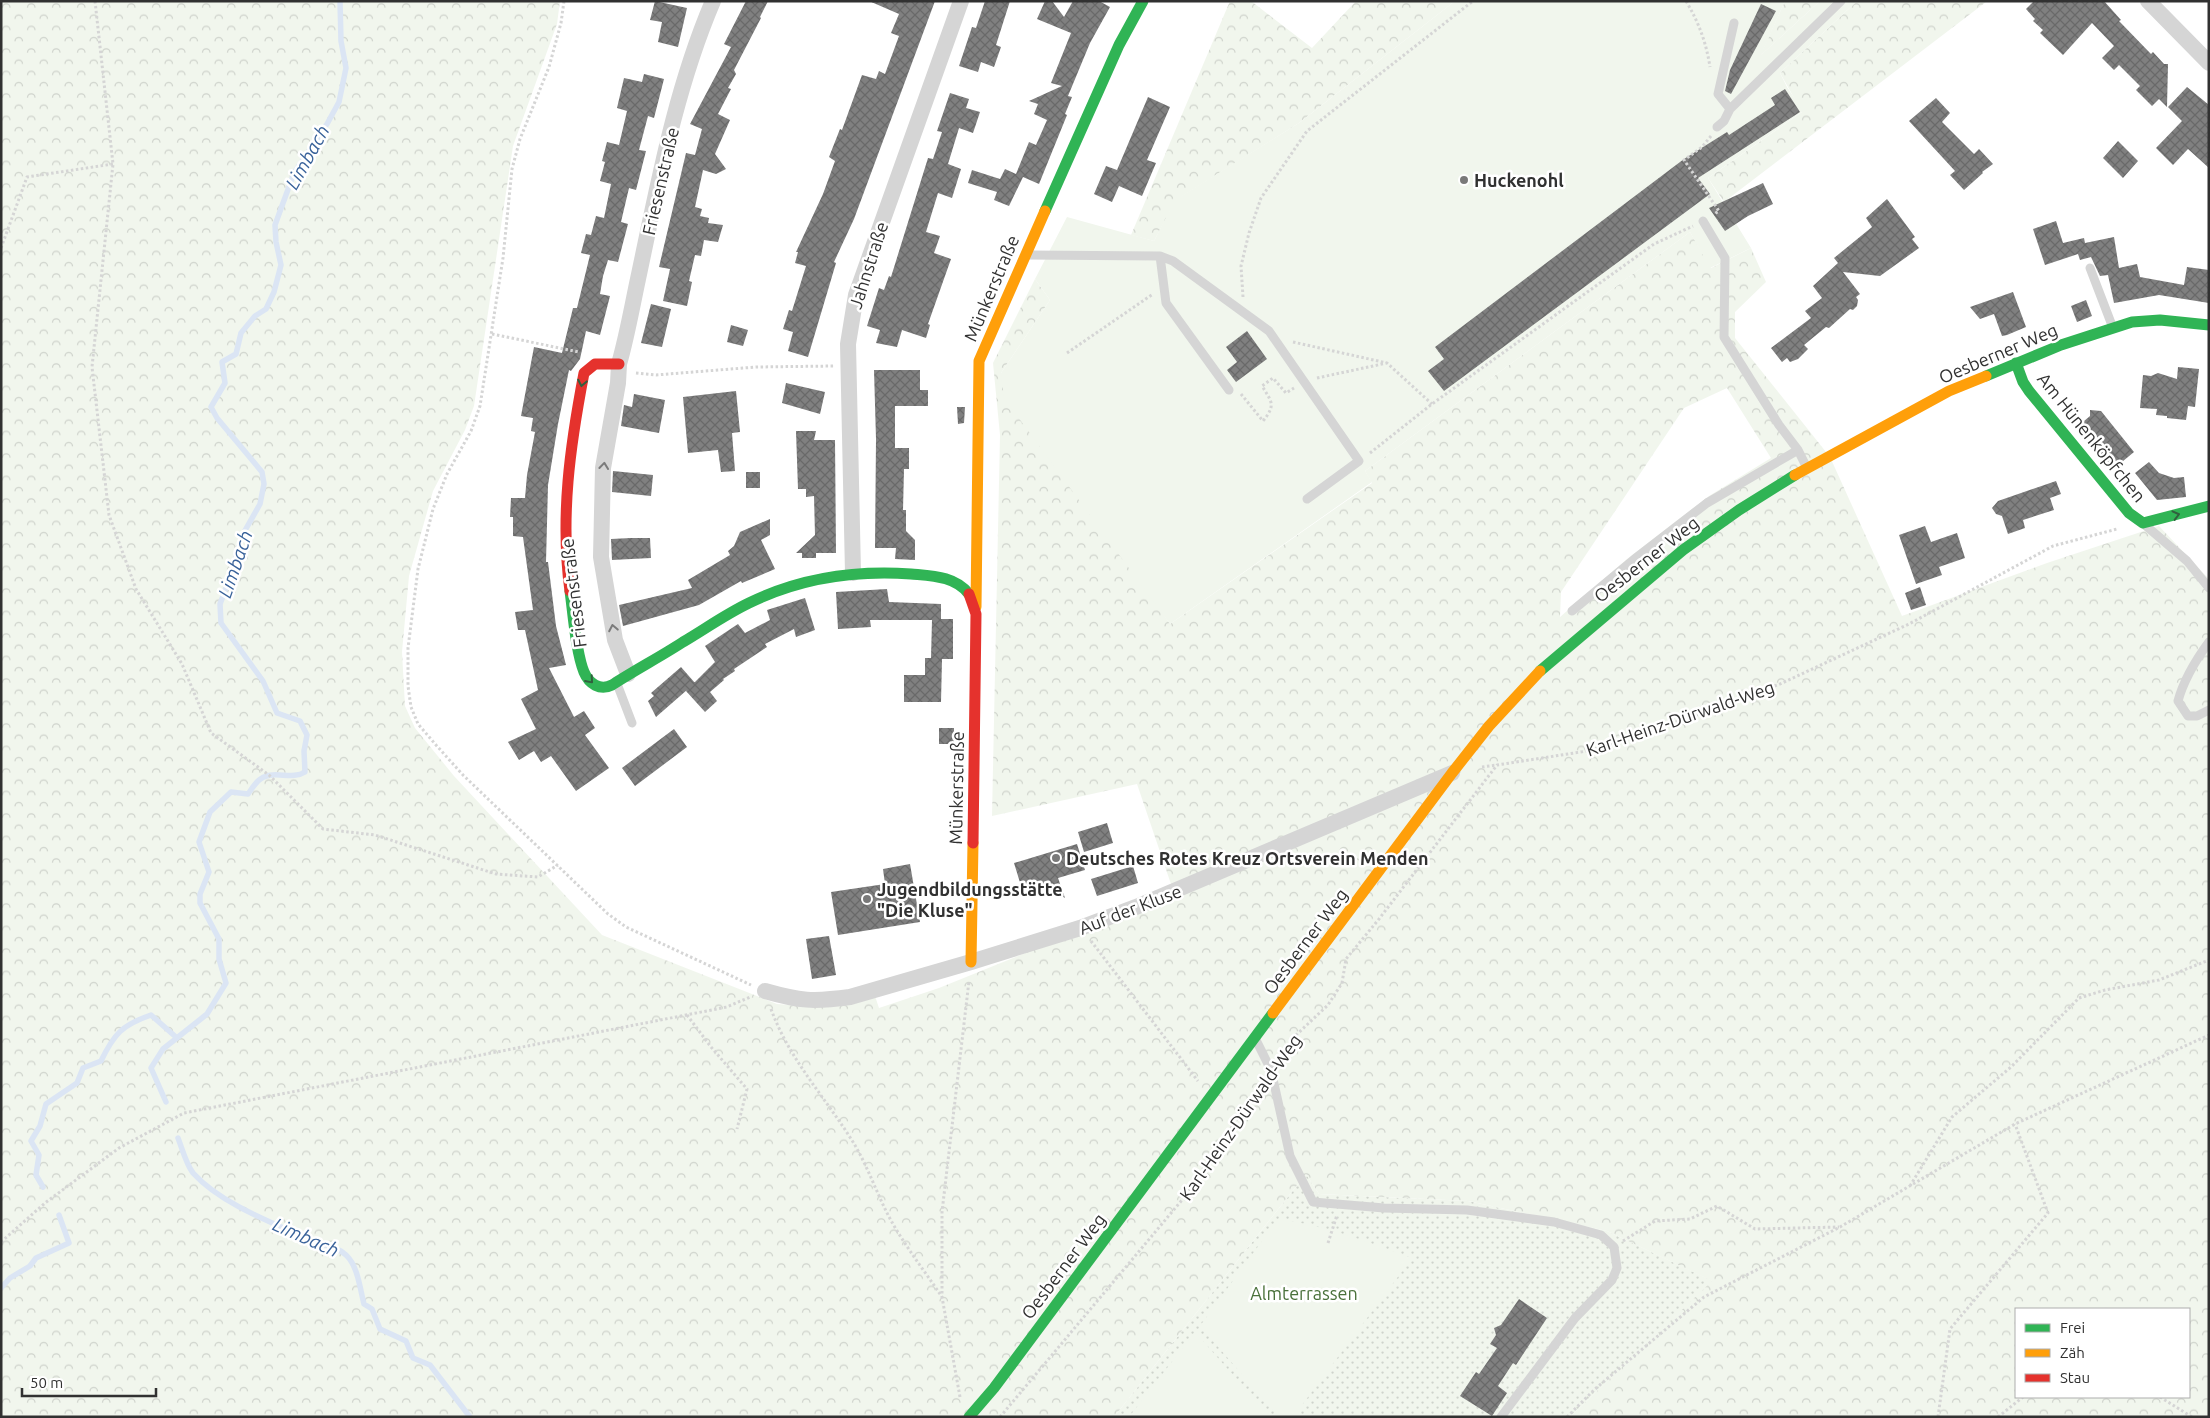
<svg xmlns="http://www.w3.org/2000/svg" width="2210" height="1418" viewBox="0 0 2210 1418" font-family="Ubuntu,sans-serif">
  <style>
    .grass { fill: url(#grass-dots) }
    .forest { fill: url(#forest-crowns); fill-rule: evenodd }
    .park { fill: #f1f6ed }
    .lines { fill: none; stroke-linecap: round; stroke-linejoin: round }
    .stream { stroke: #dbe5f4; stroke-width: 5.5 }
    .building { fill: url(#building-cross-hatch) }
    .path { stroke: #d5d5d5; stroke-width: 3; stroke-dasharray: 2.5 2.5; stroke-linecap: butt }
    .lane { stroke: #d5d5d5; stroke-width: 9 }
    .street { stroke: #d5d5d5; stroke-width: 16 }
    .fast { stroke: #30b455; stroke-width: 11 }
    .slow { stroke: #ff9f0a; stroke-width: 11 }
    .jam { stroke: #e5322d; stroke-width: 11 }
    .oneway { stroke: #315f3e }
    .oneway2 { stroke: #7b7b7b }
    .poi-dot { fill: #797979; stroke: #fff; stroke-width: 2 }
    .labels { text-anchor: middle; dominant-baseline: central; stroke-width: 5; stroke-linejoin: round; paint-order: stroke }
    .poi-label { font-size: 18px; font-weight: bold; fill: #313131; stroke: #fff; text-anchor: start }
    .street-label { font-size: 18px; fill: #313131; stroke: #fff }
    .park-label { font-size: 18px; fill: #4a713b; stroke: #fff }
    .water-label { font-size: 19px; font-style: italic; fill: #39629a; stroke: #fff }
  </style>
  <defs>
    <pattern id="grass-dots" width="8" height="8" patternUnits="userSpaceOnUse" patternTransform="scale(1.25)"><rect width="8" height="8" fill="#f1f6ed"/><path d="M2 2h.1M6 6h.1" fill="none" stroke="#cfd3cc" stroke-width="1.8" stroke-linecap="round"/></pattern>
    <pattern id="forest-crowns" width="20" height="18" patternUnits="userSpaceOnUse" patternTransform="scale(1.25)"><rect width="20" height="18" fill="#f1f6ed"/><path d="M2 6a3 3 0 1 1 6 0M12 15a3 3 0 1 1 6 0" fill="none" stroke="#cfd3cc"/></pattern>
    <pattern id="building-cross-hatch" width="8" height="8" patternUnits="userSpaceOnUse" patternTransform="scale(1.25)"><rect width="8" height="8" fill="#808080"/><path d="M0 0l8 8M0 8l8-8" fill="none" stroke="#696969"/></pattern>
  </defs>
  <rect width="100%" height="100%" fill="#fff"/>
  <!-- grass -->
  <path class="grass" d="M1306,1174L1319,1194L1468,1201L1607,1231L1713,1281L1570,1417H1114Z"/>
  <!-- forest -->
  <path class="forest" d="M1,1H560L557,24L513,146L474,406L465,430L433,491L409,576L402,652L405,706L415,728L454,776L602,935L777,1004L818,1007L875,996L879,1008L939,988L1174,893L1137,784L992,816L1000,435L993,363L1035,279L1050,300L1001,373L1170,624L1372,483L1365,471L1690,232L1711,268L1751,248L1766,282L1735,312V338L1830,457L1902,616L2047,563L2159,526L2209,579V1417H1570L1712,1281L1607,1231L1468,1201L1319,1194L1306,1174L1114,1417H1ZM1727,388L1771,458L1709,496L1627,559L1560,617L1561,592L1684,408ZM2016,1309H2189V1397H2016Z
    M1230,1H1251L1312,48L1356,1H1455L1299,123L1176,200L1154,241L1131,235Z
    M1785,1H1820L1760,56Z
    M1857,1L1986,2L1724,202L1708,178L1802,112L1780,73Z"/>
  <!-- park -->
  <path class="park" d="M1455,1H1785L1761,55L1820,1H1857L1780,73L1787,87L1803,111L1708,178L1751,248L1710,268L1690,232L1365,471L1372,482L1170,624L1004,398L1001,373L1050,300L1035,279L1067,217L1154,241L1175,200L1299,123Z
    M1278,1219C1325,1225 1367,1242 1412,1258L1293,1417H1279L1200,1326Z
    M1195,1332L1270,1417H1129Z"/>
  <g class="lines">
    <!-- stream -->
    <path class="stream" d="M166,1102L151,1068L163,1049L207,1014L226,983L219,959V939L200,903V894L209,872L199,842L210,812L231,792L248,794C251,790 254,785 258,781C271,768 291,781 305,772L304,751L307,735L300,721L277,713L263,681L221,623L220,604L229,580L243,534L260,504L264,484L262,472L217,418L211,407L225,383L222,362L236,354L241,333L255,316L266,309L274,292L281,265L276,242L275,225L294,173L327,124L339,102L346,68L341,41L340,1
      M178,1138C182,1148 186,1164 193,1173C221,1204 273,1223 311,1240C323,1246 335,1245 346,1255C358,1266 360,1289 364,1304L372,1309L380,1329L406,1341L413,1358L430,1365L470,1417
      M43,1187L36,1175L39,1155L31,1141L40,1126L46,1104L77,1083L83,1068L101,1061C114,1034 122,1025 151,1015L177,1038
      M1,1288L10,1278L30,1266L36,1258L69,1243L59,1215"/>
  </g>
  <!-- building -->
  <path class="building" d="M655,1L687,8L678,47L658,42L662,22L650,20Z
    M746,1H768L760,17L761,18L734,70L736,74L728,88L731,89L718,114L730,120L715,154L726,169L716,174L703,170L695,207L702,209L700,216L709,218L708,223L723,225L718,242L704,240L701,256L695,255L689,281L692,282L687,306L663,301L670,269L659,267L686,153L695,155L702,129L690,124L731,47L724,44Z
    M869,1H935L854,219L834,262L836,263L808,357L788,351L793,332L783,329L789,310L792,311L806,266L795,263L798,252H796L823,194L835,161L829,157L840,129L842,130L862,75L876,79L879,71L885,74L899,36L891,33L899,14Z
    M985,1H1010L996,45L1001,47L994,67L981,62L978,72L959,66L972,27L976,28Z
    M1045,1H1052L1064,17L1073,1H1099L1110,7L1090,43L1068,96L1072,97L1065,114L1067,115L1039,184L1023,177L1009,206L994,200L997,192L968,183L972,170L1000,179L1005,169L1016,174L1029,142L1036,145L1047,120L1034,114L1038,104L1029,101L1062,86L1051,83L1071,33L1037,19Z
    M2034,1H2104L2121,20L2119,21L2151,54L2153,52L2164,64H2168L2167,107L2159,99L2152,106L2136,90L2140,86L2119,65L2114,70L2102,58L2114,46L2092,23L2063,55L2040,33L2043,30L2033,21L2035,19L2026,9Z
    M1761,4L1776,11L1731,94L1725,91L1730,70Z
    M644,74L664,79L654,118L648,116L639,150L646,151L636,190L629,188L621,222L628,224L618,262L608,260L603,276L600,294L610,296L600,335L586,331L580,359L571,371L569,370L558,424L548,485L546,562H548L556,626L566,665L549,668L574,717L584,711L595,728L585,735L609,768L576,791L551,756L541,762L534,751L519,760L508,742L536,729L521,699L538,690L525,630H518L515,612L533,610L523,537L513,536V517H510L511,498H525L527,475L535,432L531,431L533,418L521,416L534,347L562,353L573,308H577L590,255L581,253L586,234L591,235L596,216L604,218L611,184L600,181L605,162L602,161L607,142L619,145L627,111L617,108L624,78L642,82Z
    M2187,87L2209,105V168L2188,149L2173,165L2156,148L2182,121L2168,107Z
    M1785,89L1800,112L1698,178L1710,194L1444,391L1428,371L1444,359L1435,347L1684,159L1727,132L1729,135L1775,105L1771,98Z
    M950,93L969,99L966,108L980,112L973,133L959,128L948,164L961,169L952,198L938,193L926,232L940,236L934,253L951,259L928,324L930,325L926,338L902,330L897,347L876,343L880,330L867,326L879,288L884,290L889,276L891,277L928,158L933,159L942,132L937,131Z
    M1148,97L1170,107L1147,160L1156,163L1142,196L1119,186L1112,202L1094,194L1106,166L1117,170Z
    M1936,98L1950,113L1942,122L1974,154L1979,149L1993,164L1982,172L1983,173L1964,190L1950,175L1955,171L1909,121Z
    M2118,141L2138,161L2123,178L2103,158Z
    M1763,183L1773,204L1748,216L1725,231L1709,208Z
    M1887,199L1915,237L1912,239L1919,248L1880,276L1843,272L1860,294L1856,297L1858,300L1857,306L1853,310L1850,309L1829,328L1826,327L1804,345L1808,349L1798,359L1790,362L1787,358L1782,362L1771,348L1811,318L1805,311L1822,298L1813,286L1838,263L1834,258L1872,227L1866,218Z
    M2056,221L2063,243L2084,238L2085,243L2114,237L2119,268L2137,264L2140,277L2184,285L2187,267L2209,270V303L2159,295L2114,303L2108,275L2100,276L2091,257L2080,260L2078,254L2045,265L2033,229Z
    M2013,292L2026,327L2007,335L2002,336L1994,314L1980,319L1970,307Z
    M2086,300L2092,316L2077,322L2071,306Z
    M651,304L671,309L662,347L641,343Z
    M731,325L748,330L743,346L727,342Z
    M1247,331L1267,359L1236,382L1227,370L1237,362L1226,347Z
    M2178,367L2199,369L2195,407L2188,406L2186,420L2167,418V416L2156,415L2157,409L2140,408L2143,375L2151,376L2158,373L2177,379Z
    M874,370H920V390H928V406H895V448H909V469H904L903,510H906V531L915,540V560L895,559L896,548H875L876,439Z
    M786,383L825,392L820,414L782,403Z
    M736,391L740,432L732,433L735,471L721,472L718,450L688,453L683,397Z
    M634,394L665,400L659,433L621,426L624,405L632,407Z
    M957,407H965L964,423L958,424Z
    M2090,410L2101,411L2134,452L2111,471L2077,427L2090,416Z
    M796,431H816L814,440H835L836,553H816V558H802V553H796L815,535L814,496L806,497V489H798Z
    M2149,462L2159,473L2174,478L2184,477L2186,497L2157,500L2135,473Z
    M613,471L653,475L651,496L612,492Z
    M746,472H760V488H746Z
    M2056,481L2061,494L2050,498L2054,510L2023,520L2025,528L2008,534L2002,516L1996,514L1992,508L1998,501Z
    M770,519V535L761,540L775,569L742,583L741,581L699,605L623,626L619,605L692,588L688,580L730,555L728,551L734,546L740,532Z
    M1925,526L1931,542L1957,533L1965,558L1939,567L1942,575L1916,584L1899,535Z
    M631,538H650L651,558L612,560L611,539Z
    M1920,587L1926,605L1911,610L1905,593Z
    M887,589L889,602L941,604V619H953V659H942L941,702H904V675H925V658H931L932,620H870L871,627L838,629L836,592Z
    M805,598L815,630L796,637L794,629L765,644L767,647L734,669L735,671L723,679L724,680L710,692L717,701L705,712L686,691L715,662L705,646L738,624L745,633L770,620L767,610Z
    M681,667L695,683L656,717L648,701L654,696L651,693Z
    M939,728H954V744H939Z
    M674,729L687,747L635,786L622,768Z
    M1107,823L1113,843L1084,852L1078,832Z
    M1077,844L1085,870L1058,878L1065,898L1041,884L1022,889L1014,863Z
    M910,864L920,922L838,935L831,892L885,884L883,869Z
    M1133,866L1138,883L1097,896L1091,879Z
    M829,936L836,975L812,979L806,939Z
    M1519,1299L1547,1318L1516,1365L1513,1363L1498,1386L1507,1393L1492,1416L1460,1396L1476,1372L1479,1374L1497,1348L1490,1344L1496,1335L1494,1328L1501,1325Z"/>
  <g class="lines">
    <!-- path -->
    <path class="path" d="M95,1L113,164L92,367L109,515L136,589L182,664L211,733L269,775L323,829L375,835L496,874L538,877L558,865
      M564,1L561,23L549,67L520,139L512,169L503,258L480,406L471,431L447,474L433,509L418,569L408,648V686L411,707L418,724L436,745L463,775L608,914L626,927L751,985
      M1686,1C1699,23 1706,42 1710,67
      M1711,136L1702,147L1684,160L1719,211L1714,214
      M1,248L27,177L113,164
      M1243,297L1241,266L1249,233L1261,198L1307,131L1473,1
      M492,334L579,352
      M1293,342L1387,363L1432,404
      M1067,353L1153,294
      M636,373L656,375L756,367L834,366
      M1317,378L1387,363
      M1241,394L1263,421C1276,405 1272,402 1262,386L1273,378L1286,393L1294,388
      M1370,453L1432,404L1654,244L1693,226
      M1482,767L1497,765
      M1091,941L1198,1081
      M771,1009C789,1059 825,1097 853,1142C869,1168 878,1198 893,1224C908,1250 926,1273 942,1297
      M687,1015L711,1047L747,1089L737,1129
      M1279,1060L1294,1037L1328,1005L1342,983L1346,959L1379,919L1497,765L1587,751L1629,739L1780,684L1909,624L2053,546L2117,529
      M1910,1186L1952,1117L2011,1067L2079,998L2105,990L2159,980L2209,960
      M1623,1241L1655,1221L1690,1219L1717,1206L1755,1229L1839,1227
      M1,1242L45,1203L119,1148L184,1113L727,1007L750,997
      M1328,1243L1337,1215
      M960,1397L942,1297V1212L969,981
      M2160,1397L2192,1417
      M1000,1417L1182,1200L1262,1083
      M1567,1417L1595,1389L1704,1297L1840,1227L2015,1124L2209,1035
      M1938,1417L1950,1329L2048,1213L2015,1124
      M1998,1417L2023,1397"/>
    <!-- lane -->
    <path class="lane" d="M1730,109L1718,94L1734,23
      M1717,127L1724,121L1730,109L1841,1
      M1703,221L1725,258L1724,337L1779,425L1798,450L1807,468
      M1027,255L1160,256L1173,261L1269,331L1359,461L1307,499
      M1160,256L1166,303L1229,390
      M2090,268L2113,328
      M2145,525L2187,561L2209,588
      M1572,611L1637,557L1707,503L1798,450
      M2209,642C2195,661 2184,679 2178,701L2188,716H2197L2209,710
      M616,681L632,723
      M1256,1040L1271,1070L1290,1156L1313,1202L1384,1208L1467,1210L1554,1222L1601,1235L1614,1247L1617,1268L1612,1280L1575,1318L1501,1417"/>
    <!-- street -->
    <path class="street" d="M2148,1L2209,63
      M853,573L848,344L856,295L961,1
      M628,674L615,640L601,557L603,468L618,383L619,364C627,336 632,307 638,279C658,185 675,90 713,1
      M765,991C800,1001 813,1002 850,997L971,962L1080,928L1136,907L1452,773"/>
    <!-- fast -->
    <path class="fast" d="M1045,211L1119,45L1143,1
      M2016,363L2023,382L2029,391L2129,513L2143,523L2209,506
      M1986,376L2061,345L2132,322L2160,320L2209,325
      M570,591C573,613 576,653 584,672C589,684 600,691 612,685C635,670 660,657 683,642C705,629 726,614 749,603C800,578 854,570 911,574C932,576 955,576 969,594
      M1540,671L1683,550L1739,510L1795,475
      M969,1417L994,1388L1273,1013"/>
    <!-- slow -->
    <path class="slow" d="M1795,475L1949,391L1986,376
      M976,607L979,361L1045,211
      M971,962L973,843
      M1273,1013L1452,773L1489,726L1540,671"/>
    <!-- jam -->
    <path class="jam" d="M570,591C560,517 570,446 584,373L595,364H619
      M969,594L976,614L973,843"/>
  </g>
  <!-- one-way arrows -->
  <defs><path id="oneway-chevron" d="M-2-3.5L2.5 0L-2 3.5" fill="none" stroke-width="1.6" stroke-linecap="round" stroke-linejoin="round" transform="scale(1.25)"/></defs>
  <g class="oneway">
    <use href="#oneway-chevron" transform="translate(582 383) rotate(101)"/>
    <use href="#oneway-chevron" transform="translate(2176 515) rotate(-14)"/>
    <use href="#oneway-chevron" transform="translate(590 680) rotate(49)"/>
  </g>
  <g class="oneway2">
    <use href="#oneway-chevron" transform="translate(604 466) rotate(-84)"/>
    <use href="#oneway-chevron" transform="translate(613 628) rotate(-101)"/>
  </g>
  <!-- markers -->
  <g class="poi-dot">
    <circle cx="1464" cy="180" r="5"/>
    <circle cx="1056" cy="858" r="5"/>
    <circle cx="867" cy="899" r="5"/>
  </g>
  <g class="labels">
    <!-- poi labels -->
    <g class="poi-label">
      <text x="1474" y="180">Huckenohl</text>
      <text x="1066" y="858">Deutsches Rotes Kreuz Ortsverein Menden</text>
      <text x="877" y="889">Jugendbildungsstätte<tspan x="877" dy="21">"Die Kluse"</tspan></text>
    </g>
    <!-- street labels -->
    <g class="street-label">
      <text transform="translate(660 181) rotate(-77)">Friesenstraße</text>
      <text transform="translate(868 265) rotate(-72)">Jahnstraße</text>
      <text transform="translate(991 288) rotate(-67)">Münkerstraße</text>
      <text transform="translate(1998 353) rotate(-23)">Oesberner Weg</text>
      <text transform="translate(2092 437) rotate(51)">Am Hünenköpfchen</text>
      <text transform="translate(1646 559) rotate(-38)">Oesberner Weg</text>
      <text transform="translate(573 593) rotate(-97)">Friesenstraße</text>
      <text transform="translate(1680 718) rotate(-19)">Karl-Heinz-Dürwald-Weg</text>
      <text transform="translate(956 788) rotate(-89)">Münkerstraße</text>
      <text transform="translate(1130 909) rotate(-21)">Auf der Kluse</text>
      <text transform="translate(1305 941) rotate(-53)">Oesberner Weg</text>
      <text transform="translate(1240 1117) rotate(-55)">Karl-Heinz-Dürwald-Weg</text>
      <text transform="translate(1063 1266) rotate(-53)">Oesberner Weg</text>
    </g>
    <!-- park labels -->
    <g class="park-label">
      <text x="1304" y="1293">Almterrassen</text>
    </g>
    <!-- water labels -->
    <g class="water-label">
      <text transform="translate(307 157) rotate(-61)">Limbach</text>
      <text transform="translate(235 564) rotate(-71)">Limbach</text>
      <text transform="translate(306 1237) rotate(24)">Limbach</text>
    </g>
  </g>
  <!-- border -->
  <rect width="2210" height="1418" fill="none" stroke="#313131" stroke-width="5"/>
  <!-- legend -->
  <rect x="2015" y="1308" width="175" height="90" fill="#ffffff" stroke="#adadad"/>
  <rect x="2025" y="1324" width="25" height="8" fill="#30b455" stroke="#adadad"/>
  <text x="2060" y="1333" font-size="15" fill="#313131">Frei</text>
  <rect x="2025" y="1349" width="25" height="8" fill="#ff9f0a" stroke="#adadad"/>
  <text x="2060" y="1358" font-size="15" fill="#313131">Zäh</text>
  <rect x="2025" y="1374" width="25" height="8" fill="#e5322d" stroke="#adadad"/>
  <text x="2060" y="1383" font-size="15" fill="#313131">Stau</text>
  <!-- scale -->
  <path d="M22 1388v8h134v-8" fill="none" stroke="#313131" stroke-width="2.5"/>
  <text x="30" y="1388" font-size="15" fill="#313131" stroke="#ffffff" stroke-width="4" paint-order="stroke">50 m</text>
</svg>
